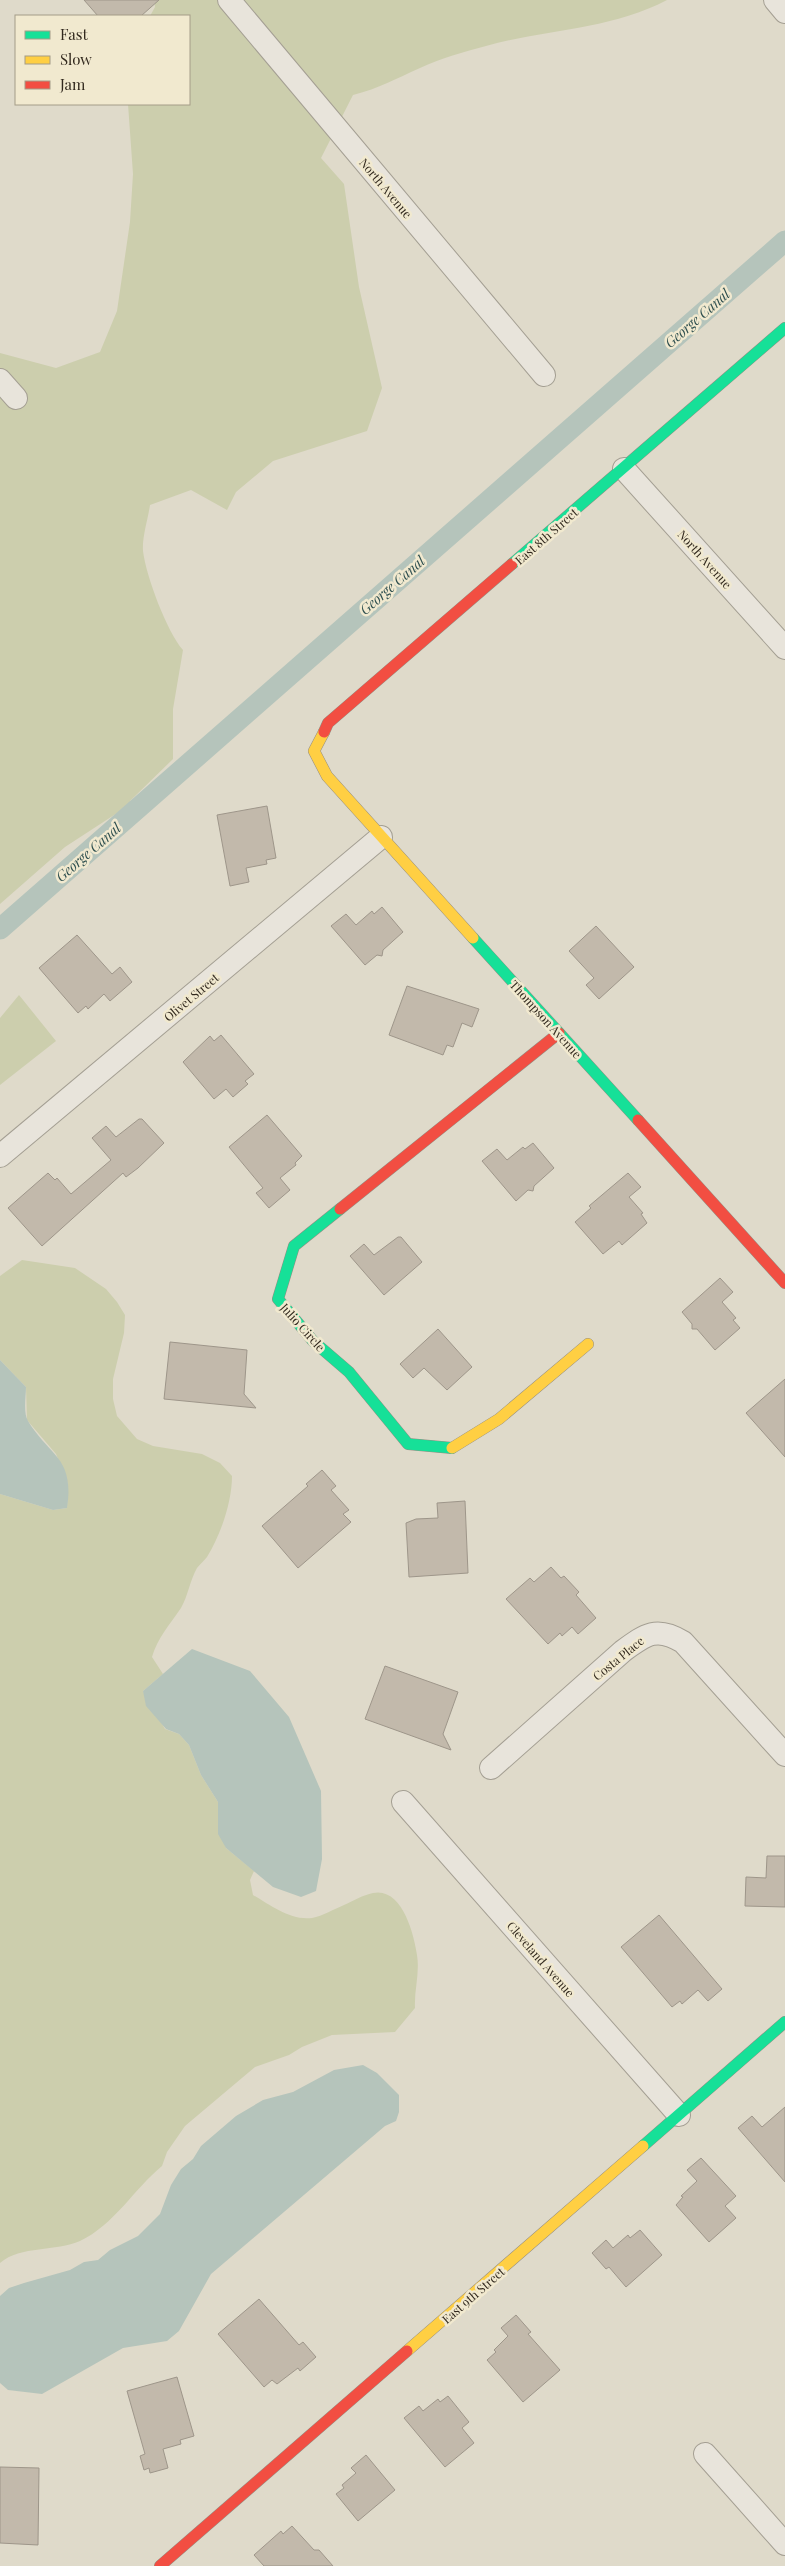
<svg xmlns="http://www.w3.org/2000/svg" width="785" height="2566" viewBox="0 0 785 2566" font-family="'Playfair Display',serif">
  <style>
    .green { fill: #cccead }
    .water { fill: #b5c4bb }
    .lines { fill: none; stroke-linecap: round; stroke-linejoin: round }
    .canal { stroke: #b5c4bb; stroke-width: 21 }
    .building { fill: #c2b9ab; stroke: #9e968a }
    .street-casing { stroke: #a49f93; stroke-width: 24 }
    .fast-casing { stroke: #948e83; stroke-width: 12 }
    .slow-casing { stroke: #948e83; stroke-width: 12 }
    .jam-casing { stroke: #948e83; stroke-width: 12 }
    .street { stroke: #e8e4db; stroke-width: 22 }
    .fast { stroke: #16e098; stroke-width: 11 }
    .slow { stroke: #ffcf43; stroke-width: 11 }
    .jam { stroke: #f24e42; stroke-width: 11 }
    .labels { text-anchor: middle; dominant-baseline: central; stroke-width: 5; stroke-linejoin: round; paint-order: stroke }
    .street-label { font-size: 12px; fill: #31281d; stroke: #f1e9cf }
    .water-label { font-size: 14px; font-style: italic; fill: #2e4f4f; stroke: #f1e9cf }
  </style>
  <rect width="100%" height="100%" fill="#dfdaca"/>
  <!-- green -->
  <path class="green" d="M154,0H667C610,30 546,29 486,46C464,52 441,58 420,68C395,79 380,88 353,95L321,158L344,184L359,287L382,388L367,431L273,461L236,492L227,510L191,490L150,505C148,519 142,537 143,551C146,576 167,632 183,650L173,709V759L130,801L131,804L65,847L0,904V353L56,368L100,352L117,311L130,222L133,174L128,104H189V16H150L155,7Z
    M19,995L56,1041L0,1085V1018Z
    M22,1260L75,1268L106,1289L117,1302L125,1315L124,1333L113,1379V1399L117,1416L137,1439L153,1446L202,1454L220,1463L232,1476C232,1502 221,1534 207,1557C204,1561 200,1564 197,1568C190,1580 188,1596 181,1608C170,1624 157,1639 152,1657L163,1674L143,1691L165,1729L179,1734L189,1745L201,1775L218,1802L226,1848L254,1871L250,1880L253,1895C270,1905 291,1921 312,1918C323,1916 334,1909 344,1905C353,1901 363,1895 373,1893C402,1887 414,1934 417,1955C420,1973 414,1990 415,2008L395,2032L332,2035L302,2047L289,2055L255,2067L185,2126L167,2152L162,2166C134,2189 114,2225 80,2241C56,2252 21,2245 0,2263V1494L53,1510L67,1508L68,1484L56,1454L27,1420L26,1387L0,1360V1276Z"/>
  <!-- water -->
  <path class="water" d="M0,1360L26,1387C26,1396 23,1413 28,1421C49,1456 75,1457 67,1508L53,1510L0,1494Z
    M192,1649L250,1671L289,1717L321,1791L322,1859L316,1891L301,1897L273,1887L226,1848L218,1834V1802L201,1775L189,1745L179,1734L166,1729L146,1706L143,1691Z
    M363,2065L377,2073L399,2095V2112L396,2121L385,2126L211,2274L179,2331L167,2341L123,2348L42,2394L8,2390L0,2383V2296L9,2288L24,2283L70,2270L84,2262L98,2260L110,2250L138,2236L160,2214L171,2185L181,2169L193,2159L201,2146L236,2116L263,2100L293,2092L334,2070Z"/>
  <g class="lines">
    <!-- canal -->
    <path class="canal" d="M0,929L785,241"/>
  </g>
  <!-- building -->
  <path class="building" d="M84,0H159L141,16H98Z
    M267,806L276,858L266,860L267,864L246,868L249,882L230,886L217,815Z
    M382,907L403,932L383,950L382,956L377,955L365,965L331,926L346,914L356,925L372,911L374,914Z
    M596,926L634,967L599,999L586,985L594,978L569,951Z
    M77,935L112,974L120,967L132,982L110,1001L104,994L88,1009L86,1006L78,1013L39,968Z
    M407,986L479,1009L472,1027L462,1023L453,1047L447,1045L443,1055L389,1035Z
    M221,1035L254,1074L245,1081L248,1084L233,1097L226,1089L214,1099L183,1062L210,1036L214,1041Z
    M267,1115L302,1156L295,1163L296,1165L280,1178L290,1190L269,1208L256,1193L263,1188L229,1147Z
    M139,1119H142L164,1143L138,1168L126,1177L123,1173L42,1246L8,1208L48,1173L55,1180L57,1178L71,1194L111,1160L92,1138L106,1126L116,1137Z
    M533,1143L554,1168L534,1186L533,1191L528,1190L516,1201L482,1161L497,1149L507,1160L523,1147L525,1149Z
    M628,1173L641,1187L629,1197L643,1213L641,1214L647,1223L622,1245L619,1241L603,1254L575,1222L591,1208L589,1206Z
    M398,1237H401L422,1262L384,1295L350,1256L364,1244L374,1255Z
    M720,1278L733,1292L722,1302L736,1318L733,1320L740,1328L715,1350L697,1329H692V1324L682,1312Z
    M438,1329L472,1367L447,1390L424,1368L413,1378L400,1364Z
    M170,1342L247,1350L244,1394L256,1408L164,1399Z
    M785,1379V1457L746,1413Z
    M322,1470L336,1486L331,1490L349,1510L343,1514L351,1522L298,1568L262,1526L308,1486L306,1484Z
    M465,1501L468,1573L409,1577L406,1523L416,1519L438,1518L437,1503Z
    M551,1567L561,1578L564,1576L579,1592L576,1595L596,1618L578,1634L572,1627L562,1636L560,1633L548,1644L506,1599L530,1578L534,1582Z
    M385,1666L458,1692L443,1734L451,1750L365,1719Z
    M767,1856H785V1907L745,1906L746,1877L766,1878Z
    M659,1915L722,1989L708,2001L698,1990L682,2004L680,2001L672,2007L621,1947Z
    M785,2107V2182L738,2128L752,2116L762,2127Z
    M701,2158L736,2196L725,2206L736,2218L709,2242L676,2205L683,2197L681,2196L697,2181L687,2170Z
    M640,2230L662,2255L626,2287L609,2267L606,2269L592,2253L606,2240L613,2248L628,2235L630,2238Z
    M259,2299L299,2345L303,2342L316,2357L300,2371L298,2368L277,2384L272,2380L264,2387L218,2334Z
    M516,2315L531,2332L528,2334L560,2370L523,2402L487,2360L496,2352L494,2350L508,2336L501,2328Z
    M177,2377L194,2436L180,2440L181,2444L163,2449L168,2468L150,2473L149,2468L144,2470L140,2456L145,2454L127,2391Z
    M448,2396L469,2422L462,2428L474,2443L445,2467L404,2418L419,2406L423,2411L438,2399L440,2402Z
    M366,2455L395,2490L358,2521L336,2494L344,2488L342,2485L356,2473L351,2468Z
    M0,2467L39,2468L38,2545L0,2543Z
    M292,2526L314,2550H319L333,2566H264L254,2555L281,2531L283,2534Z"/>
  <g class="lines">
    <!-- street casing -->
    <g class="street-casing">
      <path id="street" d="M229,0L544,375
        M775,0L785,12
        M0,380L16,398
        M624,469L785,648
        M0,1156L381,837
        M491,1768L623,1651C646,1634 657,1626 683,1642L785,1755
        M403,1802L679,2115
        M705,2454L785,2544"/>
    </g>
    <!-- fast casing -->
    <g class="fast-casing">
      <path id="fast" d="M512,564L785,328
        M473,938L638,1120
        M340,1209L294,1246L278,1299L313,1341L349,1372L408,1444L452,1448
        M643,2146L785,2022"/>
    </g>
    <!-- slow casing -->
    <g class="slow-casing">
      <path id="slow" d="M324,732L314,751L327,776L473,938
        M452,1448L499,1419L588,1344
        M407,2351L643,2146"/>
    </g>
    <!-- jam casing -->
    <g class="jam-casing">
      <path id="jam" d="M324,732L328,723L512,564
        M638,1120L785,1283
        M340,1209L559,1033
        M160,2566L407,2351"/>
    </g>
    <!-- street -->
    <use href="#street" class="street"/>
    <!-- fast -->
    <use href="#fast" class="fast"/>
    <!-- slow -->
    <use href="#slow" class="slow"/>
    <!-- jam -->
    <use href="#jam" class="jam"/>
  </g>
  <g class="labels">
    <!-- street labels -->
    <g class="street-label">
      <text transform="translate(386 188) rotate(50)">North Avenue</text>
      <text transform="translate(546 536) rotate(-41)">East 8th Street</text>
      <text transform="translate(705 559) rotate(48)">North Avenue</text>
      <text transform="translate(191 997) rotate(-40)">Olivet Street</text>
      <text transform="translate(546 1019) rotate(48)">Thompson Avenue</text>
      <text transform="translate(303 1327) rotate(48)">Julio Circle</text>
      <text transform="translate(618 1658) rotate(-39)">Costa Place</text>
      <text transform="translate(541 1959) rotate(49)">Cleveland Avenue</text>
      <text transform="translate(473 2295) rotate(-41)">East 9th Street</text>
    </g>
    <!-- water labels -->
    <g class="water-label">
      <text transform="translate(697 318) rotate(-41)">George Canal</text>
      <text transform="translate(392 585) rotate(-41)">George Canal</text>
      <text transform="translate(88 852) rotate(-41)">George Canal</text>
    </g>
  </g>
  <!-- legend -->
  <rect x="15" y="15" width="175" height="90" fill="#f1e9cf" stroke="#a49c88"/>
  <rect x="25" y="31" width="25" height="8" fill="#16e098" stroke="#a49c88"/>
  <text x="60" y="40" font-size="15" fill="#31281d">Fast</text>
  <rect x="25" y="56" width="25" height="8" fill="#ffcf43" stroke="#a49c88"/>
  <text x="60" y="65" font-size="15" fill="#31281d">Slow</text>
  <rect x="25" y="81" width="25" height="8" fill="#f24e42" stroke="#a49c88"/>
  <text x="60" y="90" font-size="15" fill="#31281d">Jam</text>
</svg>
